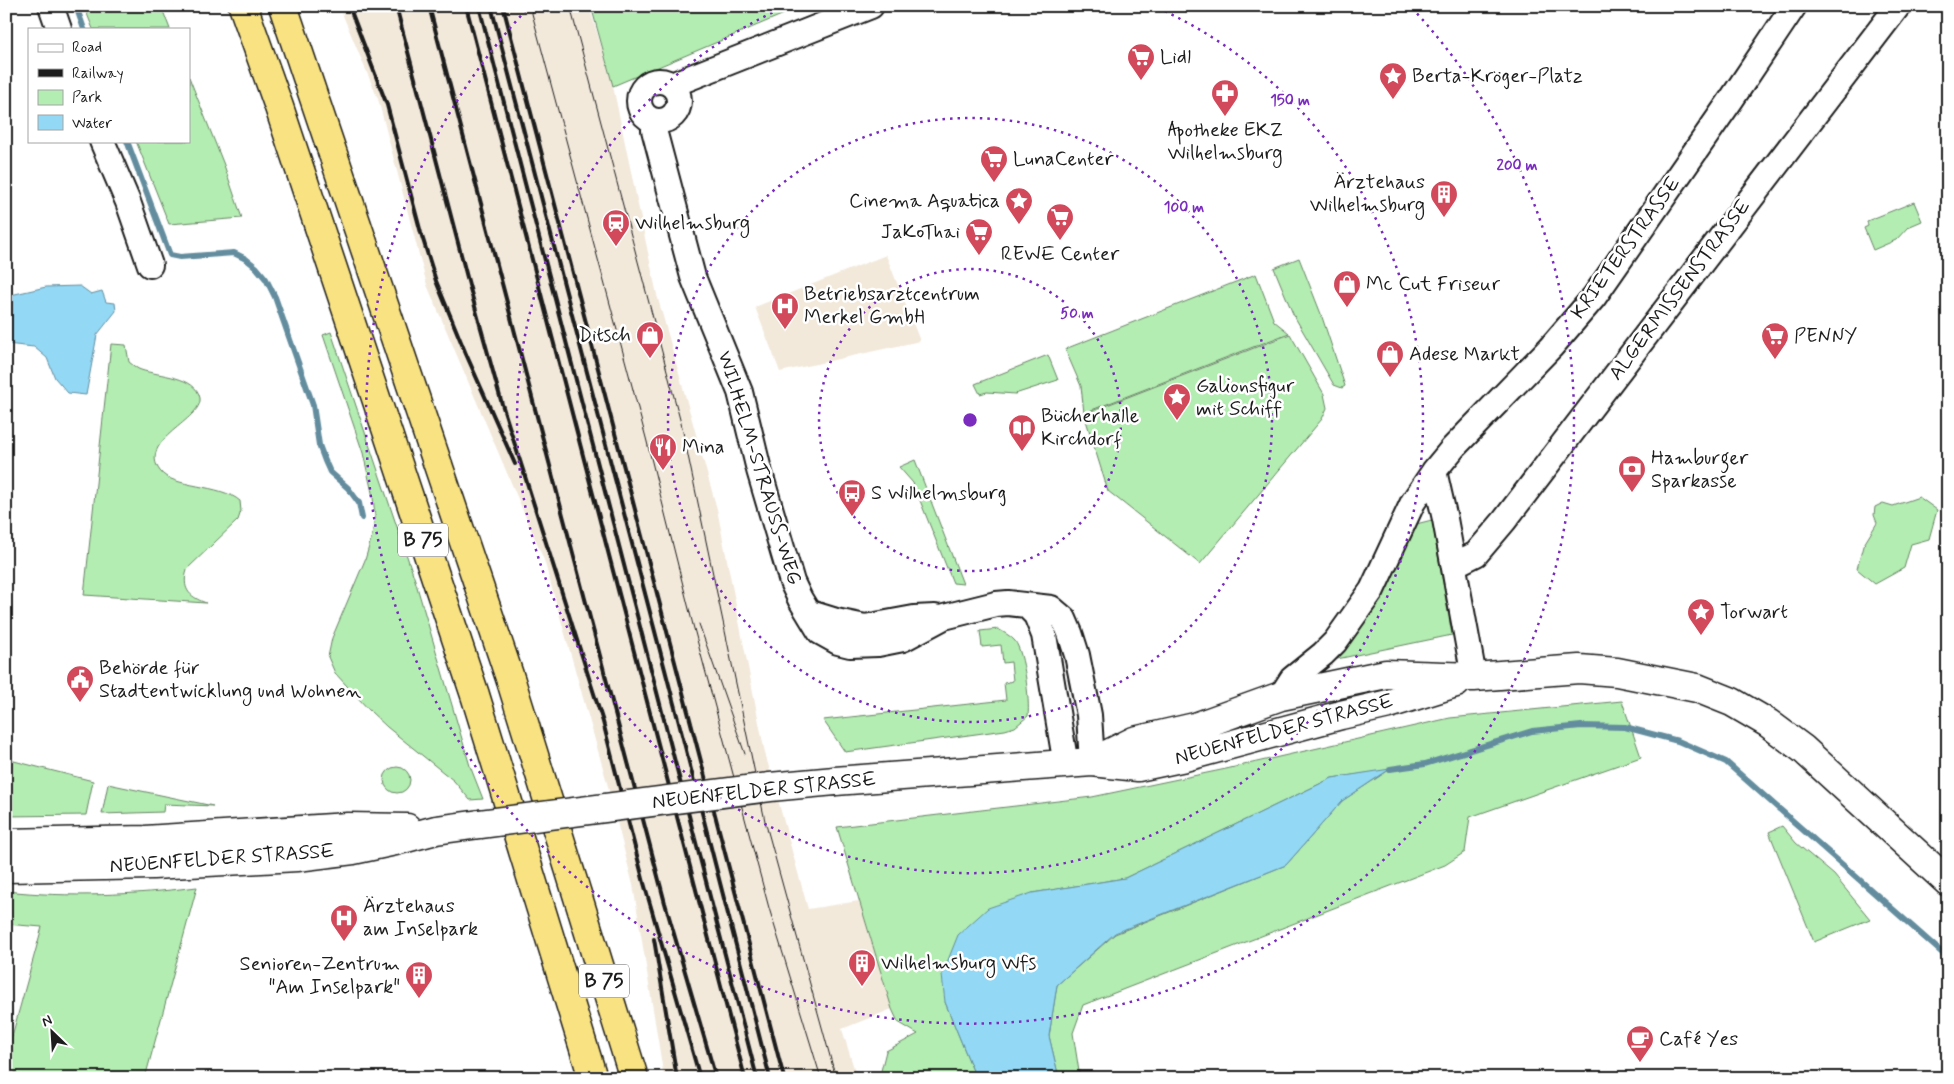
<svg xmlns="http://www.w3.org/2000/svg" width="1954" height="1084" viewBox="0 0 1954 1084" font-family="Mynerve,sans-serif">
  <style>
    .built { fill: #f2e9db }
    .green { fill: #b3edb1; stroke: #688466 }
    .water { fill: #93d9f5; stroke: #638d9e }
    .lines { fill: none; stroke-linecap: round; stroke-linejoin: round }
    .stream { stroke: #638d9e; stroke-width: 6 }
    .minor-casing { stroke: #1c1c1c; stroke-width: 28 }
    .secondary-casing { stroke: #1c1c1c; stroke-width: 31 }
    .trunk-casing { stroke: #1c1c1c; stroke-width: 31 }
    .minor { stroke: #fff; stroke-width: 24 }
    .secondary { stroke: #fff; stroke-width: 28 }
    .trunk { stroke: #f8e281; stroke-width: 28 }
    .tram { stroke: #1c1c1c; stroke-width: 1 }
    .rail { stroke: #1c1c1c; stroke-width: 4 }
    .secondary-bridge-casing { stroke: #1c1c1c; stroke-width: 31; stroke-linecap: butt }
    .secondary-bridge { stroke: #fff; stroke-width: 28 }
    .ring { fill: none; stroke: #7b2cbf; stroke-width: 2.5; stroke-dasharray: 2.5 5 }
    .labels { text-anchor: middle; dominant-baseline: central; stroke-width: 5; stroke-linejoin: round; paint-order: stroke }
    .shield { fill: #fff; stroke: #606060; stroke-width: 1 }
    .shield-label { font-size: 19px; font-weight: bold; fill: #1c1c1c }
    .poi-label { font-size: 20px; fill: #1c1c1c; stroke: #fff; text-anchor: start }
    .street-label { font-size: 20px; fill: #1c1c1c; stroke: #fff }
    .centre { fill: #7b2cbf; stroke: #fff; stroke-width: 2.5 }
    .ring-label { font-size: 15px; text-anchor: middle; font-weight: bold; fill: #7b2cbf; stroke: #fff; stroke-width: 5; stroke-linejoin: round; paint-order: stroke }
  </style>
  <rect width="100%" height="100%" fill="#fff"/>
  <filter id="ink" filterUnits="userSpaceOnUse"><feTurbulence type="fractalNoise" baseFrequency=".02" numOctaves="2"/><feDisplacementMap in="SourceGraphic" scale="10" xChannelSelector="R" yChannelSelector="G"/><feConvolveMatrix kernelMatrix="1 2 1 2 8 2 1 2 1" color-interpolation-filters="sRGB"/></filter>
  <g filter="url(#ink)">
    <!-- built -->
    <path class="built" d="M339,6H589L613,86L657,295L717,509L765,753L808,909L859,901L892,1009L842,1029L857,1078H664L633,885L606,779L544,560L427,285L378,99Z
      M886,255L920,341L780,372L755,307Z"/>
    <!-- green -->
    <path class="green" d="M84,6H161L170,29H93Z
      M591,6H803L613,86Z
      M189,77L224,165L242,218L169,224L136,141H189Z
      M1914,202L1922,221L1908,227L1896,240L1873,250L1864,228L1868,226L1867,221Z
      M1299,258L1321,314L1345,386L1342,388L1334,385L1293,314L1274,268Z
      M1256,274L1274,321L1289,333L1084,413L1081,386L1065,349Z
      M331,332L415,580L470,766L483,799L470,800L454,781L387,727L370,711L335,673L328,657L332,638L365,560L372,536L375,516L373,497L363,453L323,335Z
      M1290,334L1324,394L1327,408L1322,419L1200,564L1108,491L1084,414Z
      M111,344L126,345L129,362C133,365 137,369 141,370C159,376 196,376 200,398C203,420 137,440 160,471C172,488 221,484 240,501L241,511L238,520L187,569C182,589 188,596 206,603L84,595Z
      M1048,355L1058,380L1015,394L987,392L980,394L975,384Z
      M915,460L963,584L953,583L913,483L899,467Z
      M1919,497L1937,510L1929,539L1911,544L1904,568L1875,584L1857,569L1863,546L1877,523L1874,515L1875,507L1883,503L1893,506Z
      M1432,520L1452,635L1337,659L1334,653L1412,525Z
      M998,629C1003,632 1011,636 1015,641C1024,653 1030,700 1028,716L1015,727L1005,730L845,752L823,720L1006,700L1004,683L1013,681L1011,662L1003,663L1001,645L982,647L980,631Z
      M1622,701L1641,757L1470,817L1465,852L1445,865L1083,1005L1073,1033L1080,1078H1059L1049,1036L1057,985L1115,934L1286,865L1342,801L1389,770L1332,778L1125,878L1032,893L945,1002L976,1078H881V1071L886,1051L918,1034L898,1022L892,1009L837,827L1092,797L1226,769L1450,718Z
      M6,759L93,781L86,815L6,816Z
      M384 780a13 13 0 1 1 26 0a13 13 0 1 1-26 0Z
      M108,784L213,806L164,804L163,812L102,814Z
      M1782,826L1796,843L1834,875L1870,919L1814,942L1769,832Z
      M197,887L145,1078H6V1058L42,927L6,924V891C70,898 133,895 197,887Z"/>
    <!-- water -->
    <path class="water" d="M80,286L91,294L102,291L106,302L115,303L116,311L97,335L86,395L68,393L55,378L47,358L34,347L6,344V296L46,287Z
      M1390,769L1342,801L1286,865L1115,933L1057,985L1049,1036L1059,1078H976L945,1002L942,975L958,935L988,908L1032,893L1125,878L1332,778Z"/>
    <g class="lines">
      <!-- stream -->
      <path class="stream" d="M76,6L84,29
        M127,141L170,255L180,257L234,253L246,259L256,267L266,279L275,297L313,405L319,445L325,461L330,472L348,488L359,503L362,518
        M1390,769L1425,764L1532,731L1581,726L1625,727L1678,741L1726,762L1948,958"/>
      <!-- minor casing -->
      <g class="minor-casing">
        <path id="minor" d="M51,6L59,29
          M639 101a20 20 0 1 1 40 0a20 20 0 1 1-40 0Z
          M673,86L679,82L871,6
          M655,121L654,130L693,277L740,392L759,470L792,582L800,599L820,632L838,642L850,645L878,644L903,639L944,617L996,604L1008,603L1051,608L1064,619L1070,633L1077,655L1089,715L1092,762
          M102,141L128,202L150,265
          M1434,471L1445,519L1474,677
          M1454,565L1476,554L1504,521L1898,6
          M1028,607L1036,615L1044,635L1066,765
          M810,613L836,621L865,627L914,618L935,617
          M1281,696L1292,679L1323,654L1335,642L1372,590L1413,502L1434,471L1453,448L1551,347L1594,297L1731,100L1794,6"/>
      </g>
      <!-- secondary casing -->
      <g class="secondary-casing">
        <path id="secondary" d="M1092,762L1134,741L1195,727L1281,696L1386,674L1474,677L1579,669L1617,672L1697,688L1732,702L1768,723L1803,749L1948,882
          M835,781L1092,762L1138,767L1185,757L1341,715L1389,704L1456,683
          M6,843L145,840L348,827L407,828
          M6,868L153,865L297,857L353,850L395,841L436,830L480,824"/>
      </g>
      <!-- trunk casing -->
      <g class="trunk-casing">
        <path id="trunk" d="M243,6L279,107L475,695L593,1078
          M283,6L511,681L634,1078"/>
      </g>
      <!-- minor -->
      <use href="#minor" class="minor"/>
      <!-- secondary -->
      <use href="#secondary" class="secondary"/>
      <!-- trunk -->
      <use href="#trunk" class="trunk"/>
      <!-- tram -->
      <path class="tram" d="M530,6L646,438L693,625L769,908L821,1078
        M570,6L682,427L765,821L836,1078
        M699,624L745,754"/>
      <!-- rail -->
      <path class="rail" d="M349,6L387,105L421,233L436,281L466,354L515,464
        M396,6L469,285L502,404L603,722L644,883L700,1078
        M429,6L665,903L716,1078
        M466,6L745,1078
        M479,6L757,1078
        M491,6L679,723L770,1078
        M503,6L784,1078
        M654,939L677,1078"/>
      <!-- secondary-bridge casing -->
      <g class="secondary-bridge-casing">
        <path id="secondary-bridge" d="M480,824L770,787L835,781"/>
      </g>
      <!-- secondary-bridge -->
      <use href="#secondary-bridge" class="secondary-bridge"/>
    </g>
  </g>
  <!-- distance rings -->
  <g class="ring">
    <circle cx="970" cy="420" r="151"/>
    <circle cx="970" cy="420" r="302"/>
    <path d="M1158 8A453 453 0 1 1 782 8"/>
    <path d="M1412 8A604 604 0 1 1 528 8"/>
  </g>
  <!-- icons -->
  <defs>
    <g id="supermarket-pin" transform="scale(1.4375)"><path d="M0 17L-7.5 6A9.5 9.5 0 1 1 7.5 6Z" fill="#d1495b" stroke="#fff"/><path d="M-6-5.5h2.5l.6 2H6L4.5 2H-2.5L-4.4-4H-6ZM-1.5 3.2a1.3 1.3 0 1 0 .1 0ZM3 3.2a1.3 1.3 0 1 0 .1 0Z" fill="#fff"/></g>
    <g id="sight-pin" transform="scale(1.4375)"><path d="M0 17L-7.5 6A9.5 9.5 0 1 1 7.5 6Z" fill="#d1495b" stroke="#fff"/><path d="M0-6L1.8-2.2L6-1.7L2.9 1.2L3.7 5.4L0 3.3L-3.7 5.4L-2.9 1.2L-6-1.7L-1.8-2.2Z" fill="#fff"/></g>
    <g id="pharmacy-pin" transform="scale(1.4375)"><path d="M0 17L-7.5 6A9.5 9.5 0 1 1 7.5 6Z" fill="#d1495b" stroke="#fff"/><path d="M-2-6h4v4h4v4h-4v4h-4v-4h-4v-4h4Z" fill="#fff"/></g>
    <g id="building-pin" transform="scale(1.4375)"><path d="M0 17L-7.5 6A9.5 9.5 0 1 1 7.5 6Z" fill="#d1495b" stroke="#fff"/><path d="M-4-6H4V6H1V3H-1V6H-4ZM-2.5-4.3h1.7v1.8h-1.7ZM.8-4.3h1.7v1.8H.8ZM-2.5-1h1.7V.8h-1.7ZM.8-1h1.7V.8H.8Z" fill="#fff"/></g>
    <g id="station-pin" transform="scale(1.4375)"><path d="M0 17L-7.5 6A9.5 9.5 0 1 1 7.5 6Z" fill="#d1495b" stroke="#fff"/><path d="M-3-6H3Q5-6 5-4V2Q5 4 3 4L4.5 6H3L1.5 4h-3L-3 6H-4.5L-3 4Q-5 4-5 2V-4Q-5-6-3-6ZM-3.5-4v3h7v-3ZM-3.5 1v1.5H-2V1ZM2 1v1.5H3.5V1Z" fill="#fff"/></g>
    <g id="shop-pin" transform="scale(1.4375)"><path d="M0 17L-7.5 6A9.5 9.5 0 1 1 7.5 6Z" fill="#d1495b" stroke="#fff"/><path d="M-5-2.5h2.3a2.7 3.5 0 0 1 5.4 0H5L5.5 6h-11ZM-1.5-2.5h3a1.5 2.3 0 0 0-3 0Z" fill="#fff"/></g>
    <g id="hospital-pin" transform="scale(1.4375)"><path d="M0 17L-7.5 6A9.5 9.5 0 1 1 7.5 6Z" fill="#d1495b" stroke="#fff"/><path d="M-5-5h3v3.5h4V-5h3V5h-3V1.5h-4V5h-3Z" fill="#fff"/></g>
    <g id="library-pin" transform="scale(1.4375)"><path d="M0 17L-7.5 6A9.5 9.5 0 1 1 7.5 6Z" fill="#d1495b" stroke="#fff"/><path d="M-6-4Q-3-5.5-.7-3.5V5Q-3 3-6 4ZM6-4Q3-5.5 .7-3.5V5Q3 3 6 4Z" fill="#fff"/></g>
    <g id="restaurant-pin" transform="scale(1.4375)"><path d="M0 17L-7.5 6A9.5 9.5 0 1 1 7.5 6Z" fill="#d1495b" stroke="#fff"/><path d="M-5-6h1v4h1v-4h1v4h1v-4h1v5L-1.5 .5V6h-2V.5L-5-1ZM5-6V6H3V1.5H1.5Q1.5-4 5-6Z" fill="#fff"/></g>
    <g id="bank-pin" transform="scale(1.4375)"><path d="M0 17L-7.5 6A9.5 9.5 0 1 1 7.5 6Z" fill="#d1495b" stroke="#fff"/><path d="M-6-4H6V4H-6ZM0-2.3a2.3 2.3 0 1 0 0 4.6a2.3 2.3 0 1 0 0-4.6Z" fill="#fff"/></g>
    <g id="bus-pin" transform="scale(1.4375)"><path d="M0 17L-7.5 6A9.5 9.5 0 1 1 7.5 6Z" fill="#d1495b" stroke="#fff"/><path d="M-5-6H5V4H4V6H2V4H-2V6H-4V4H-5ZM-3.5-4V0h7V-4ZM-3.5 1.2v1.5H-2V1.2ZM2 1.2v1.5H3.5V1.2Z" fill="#fff"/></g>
    <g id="civic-pin" transform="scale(1.4375)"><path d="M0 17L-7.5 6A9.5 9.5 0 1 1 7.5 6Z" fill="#d1495b" stroke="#fff"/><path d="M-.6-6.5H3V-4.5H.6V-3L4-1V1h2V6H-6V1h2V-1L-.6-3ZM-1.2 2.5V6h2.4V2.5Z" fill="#fff"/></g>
    <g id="cafe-pin" transform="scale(1.4375)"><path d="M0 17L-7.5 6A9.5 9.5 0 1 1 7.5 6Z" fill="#d1495b" stroke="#fff"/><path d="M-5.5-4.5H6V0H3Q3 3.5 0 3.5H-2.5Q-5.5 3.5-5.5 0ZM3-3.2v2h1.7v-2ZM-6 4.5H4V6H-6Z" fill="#fff"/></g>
  </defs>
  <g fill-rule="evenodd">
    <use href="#supermarket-pin" x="1141" y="57"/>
    <use href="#sight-pin" x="1393" y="76"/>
    <use href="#pharmacy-pin" x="1225" y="93"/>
    <use href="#supermarket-pin" x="994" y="159"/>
    <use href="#building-pin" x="1444" y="194"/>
    <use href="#sight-pin" x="1019" y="201"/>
    <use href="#supermarket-pin" x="1060" y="217"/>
    <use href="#station-pin" x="616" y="223"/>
    <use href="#supermarket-pin" x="979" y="232"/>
    <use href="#shop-pin" x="1347" y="284"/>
    <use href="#hospital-pin" x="785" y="306"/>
    <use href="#shop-pin" x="650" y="335"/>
    <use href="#supermarket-pin" x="1775" y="336"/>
    <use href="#shop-pin" x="1390" y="354"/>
    <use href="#sight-pin" x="1177" y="397"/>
    <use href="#library-pin" x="1022" y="428"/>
    <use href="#restaurant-pin" x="663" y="447"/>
    <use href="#bank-pin" x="1632" y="469"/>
    <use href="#bus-pin" x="852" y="493"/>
    <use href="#sight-pin" x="1701" y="612"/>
    <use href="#civic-pin" x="80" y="679"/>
    <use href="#hospital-pin" x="344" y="918"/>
    <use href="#building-pin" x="862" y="963"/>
    <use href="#building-pin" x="419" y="975"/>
    <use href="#cafe-pin" x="1640" y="1039"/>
  </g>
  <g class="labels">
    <!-- shield labels -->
    <g class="shield">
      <rect x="398" y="523.5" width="50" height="33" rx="4"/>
      <rect x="579" y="964.5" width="50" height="33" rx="4"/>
    </g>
    <g class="shield-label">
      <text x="423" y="540">B 75</text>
      <text x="604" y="981">B 75</text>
    </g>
    <!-- poi labels -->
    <g class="poi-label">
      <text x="1160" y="57">Lidl</text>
      <text x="1412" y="76">Berta-Kröger-Platz</text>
      <text x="1225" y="130" text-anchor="middle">Apotheke EKZ<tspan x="1225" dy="23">Wilhelmsburg</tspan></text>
      <text x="1013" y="159">LunaCenter</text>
      <text x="1425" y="182" text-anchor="end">Ärztehaus<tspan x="1425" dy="23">Wilhelmsburg</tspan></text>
      <text x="1000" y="201" text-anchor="end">Cinema Aquatica</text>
      <text x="635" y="223">Wilhelmsburg</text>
      <text x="960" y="232" text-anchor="end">JaKoThai</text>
      <text x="1060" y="254" text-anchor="middle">REWE Center</text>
      <text x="1366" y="284">Mc Cut Friseur</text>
      <text x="804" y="294">Betriebsarztcentrum<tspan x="804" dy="23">Merkel GmbH</tspan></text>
      <text x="631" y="335" text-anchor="end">Ditsch</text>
      <text x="1794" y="336">PENNY</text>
      <text x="1409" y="354">Adese Markt</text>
      <text x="1196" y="386">Galionsfigur<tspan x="1196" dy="23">mit Schiff</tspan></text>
      <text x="1041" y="416">Bücherhalle<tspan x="1041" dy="23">Kirchdorf</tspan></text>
      <text x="682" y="447">Mina</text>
      <text x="1651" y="458">Hamburger<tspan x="1651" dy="23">Sparkasse</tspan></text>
      <text x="871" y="493">S Wilhelmsburg</text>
      <text x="1720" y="612">Torwart</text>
      <text x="99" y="668">Behörde für<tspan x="99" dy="23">Stadtentwicklung und Wohnen</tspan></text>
      <text x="363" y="906">Ärztehaus<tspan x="363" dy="23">am Inselpark</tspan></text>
      <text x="881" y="963">Wilhelmsburg Wfs</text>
      <text x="400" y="964" text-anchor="end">Senioren-Zentrum<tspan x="400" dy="23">"Am Inselpark"</tspan></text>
      <text x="1659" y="1039">Café Yes</text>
    </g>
    <!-- street labels -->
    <g class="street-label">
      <text transform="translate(1626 248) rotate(-54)">KRIETERSTRASSE</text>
      <text transform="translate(1680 290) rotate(-53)">ALGERMISSENSTRASSE</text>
      <text transform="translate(759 468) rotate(73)">WILHELM-STRAUSS-WEG</text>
      <text transform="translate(1284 730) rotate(-15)">NEUENFELDER STRASSE</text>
      <text transform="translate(764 791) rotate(-6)">NEUENFELDER STRASSE</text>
      <text transform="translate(222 859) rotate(-4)">NEUENFELDER STRASSE</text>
    </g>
  </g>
  <circle cx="970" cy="420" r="8" class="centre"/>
  <g class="ring-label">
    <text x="1290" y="105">150 m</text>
    <text x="1517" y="170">200 m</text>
    <text x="1184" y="212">100 m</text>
    <text x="1077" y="318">50 m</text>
  </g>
  <!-- margin -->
  <rect width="1954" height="1084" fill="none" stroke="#fff" stroke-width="25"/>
  <rect x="12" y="12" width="1929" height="1059" fill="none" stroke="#1c1c1c" stroke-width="2" filter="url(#ink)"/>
  <!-- legend -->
  <rect x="28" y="28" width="162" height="115" fill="#ffffff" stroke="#a4a4a4"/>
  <rect x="38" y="44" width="25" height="8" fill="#ffffff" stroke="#a4a4a4"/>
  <text x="72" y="52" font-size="15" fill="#1c1c1c">Road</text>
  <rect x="38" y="69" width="25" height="8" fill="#1c1c1c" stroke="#a4a4a4"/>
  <text x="72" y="78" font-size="15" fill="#1c1c1c">Railway</text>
  <rect x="38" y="90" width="25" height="15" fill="#b3edb1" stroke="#a4a4a4"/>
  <text x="72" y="102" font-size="15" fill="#1c1c1c">Park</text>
  <rect x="38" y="115" width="25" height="15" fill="#93d9f5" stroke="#a4a4a4"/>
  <text x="72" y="128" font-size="15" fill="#1c1c1c">Water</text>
  <!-- north arrow -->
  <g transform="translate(52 1032) rotate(335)" stroke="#ffffff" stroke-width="4" paint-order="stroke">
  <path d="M0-4L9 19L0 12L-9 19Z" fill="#1c1c1c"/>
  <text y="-8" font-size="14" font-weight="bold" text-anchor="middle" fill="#1c1c1c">N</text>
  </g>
</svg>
